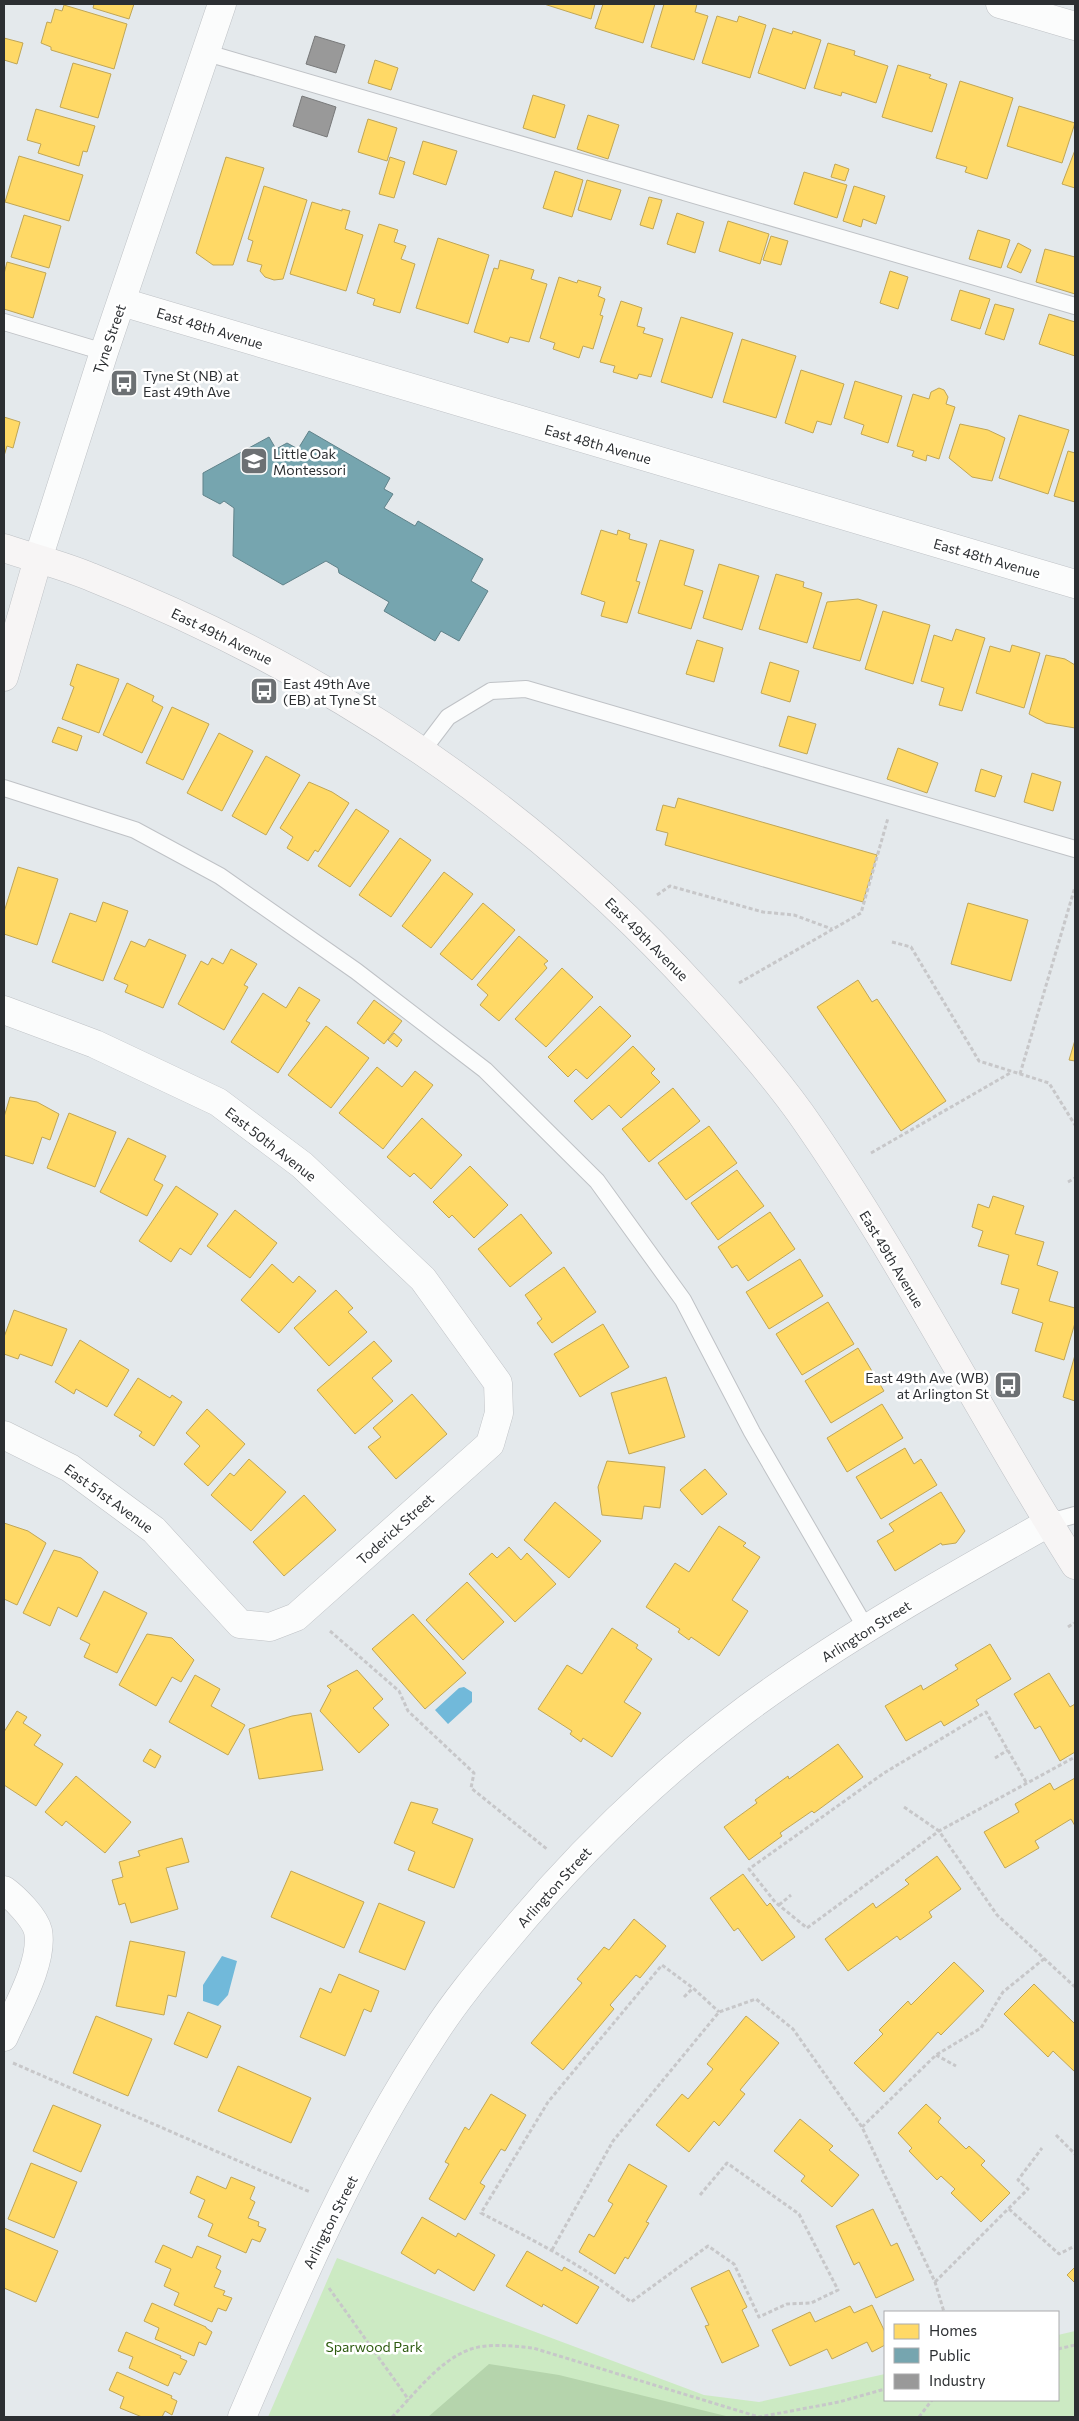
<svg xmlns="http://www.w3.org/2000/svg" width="1079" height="2421" viewBox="0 0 1079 2421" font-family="Commissioner,sans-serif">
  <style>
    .green { fill: #cceac3 }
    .forest { fill: #b5d4ac }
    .water { fill: #71b9da }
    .homes { fill: #ffd966; stroke: #c0a656 }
    .public { fill: #76a5af; stroke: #60828a }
    .industry { fill: #999; stroke: #78797a }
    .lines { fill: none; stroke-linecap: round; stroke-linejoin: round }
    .lane-casing { stroke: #bfc2c6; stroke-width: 18 }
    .street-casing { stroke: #bfc2c6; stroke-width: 29 }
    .secondary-casing { stroke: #bfc2c6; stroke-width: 29 }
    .path { stroke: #c7c7c9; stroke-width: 3; stroke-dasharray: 4 2.5; stroke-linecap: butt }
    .lane { stroke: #fbfcfc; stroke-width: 16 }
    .street { stroke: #fbfcfc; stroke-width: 28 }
    .secondary { stroke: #f7f5f5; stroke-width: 28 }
    .labels { text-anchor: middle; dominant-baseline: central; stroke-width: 5; stroke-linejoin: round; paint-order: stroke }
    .street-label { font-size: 14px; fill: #2c2f32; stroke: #fff }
    .poi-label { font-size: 14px; fill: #2c2f32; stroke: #fff; text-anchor: start }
    .park-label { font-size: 14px; fill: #2d5b0f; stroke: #fff }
  </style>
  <rect width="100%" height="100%" fill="#e4e9ec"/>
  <!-- green -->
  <path class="green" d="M337,2258L704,2395L759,2402L885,2374V2400H1058V2335L1075,2331V2417H268Z"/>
  <!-- forest -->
  <path class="forest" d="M489,2364L559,2375L730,2417H428Z"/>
  <!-- water -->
  <path class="water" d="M464,1687L472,1692V1702L448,1724L435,1710L459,1688Z
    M222,1956L237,1961L228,1995L218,2006L203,2001V1985Z"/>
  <!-- homes -->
  <path class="homes" d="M94,4H134L129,19L93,8Z
    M544,4H595L591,19Z
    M603,4H655L643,43L595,28Z
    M664,4H697L695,12L708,16L694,60L651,47Z
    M64,5L127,24L114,69L51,50V47L41,43L47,22L51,23L55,9L62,11Z
    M717,16L737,22L739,16L766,25L750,78L702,63Z
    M773,28L792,34L793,31L821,40L805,89L758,73Z
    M4,38L23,43L17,64L4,60Z
    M828,43L855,51L854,55L888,66L876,103L842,92L841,96L814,88Z
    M375,60L398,68L391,90L368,83Z
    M73,63L111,74L98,118L60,107Z
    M898,65L931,75L929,78L947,84L932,132L882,117Z
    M960,81L1013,98L987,179L965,172L967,167L936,158Z
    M533,95L565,105L555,138L523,128Z
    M1019,106L1075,123L1062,163L1007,146Z
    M36,109L95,126L87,152L83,151L79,166L38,153L41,144L27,140Z
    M588,115L619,125L608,159L577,149Z
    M368,119L397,128L387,161L358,152Z
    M423,141L457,151L446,185L413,174Z
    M1075,150V188L1062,184Z
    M19,156L83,175L69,221L5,202Z
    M226,157L264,168L233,265H213L196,253Z
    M390,157L405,162L394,198L379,194Z
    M835,164L849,169L845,181L831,177Z
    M555,171L583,180L572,217L543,208Z
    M804,172L847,185L837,218L794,204Z
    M587,180L621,190L611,220L578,210Z
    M264,186L307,200L283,279L274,280L265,277L260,271L262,265L247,261L253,241L248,239Z
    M854,186L885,196L876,224L863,219L861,227L843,221Z
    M649,197L662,200L653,229L640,225Z
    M312,202L342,211V209L350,211L345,229L363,235L346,291L290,274Z
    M677,213L704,222L695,253L667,244Z
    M24,215L61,226L49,268L11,257Z
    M728,221L769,234L760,264L719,251Z
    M379,224L398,230L394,242L406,246L401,259L415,264L400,313L373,305L375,299L357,293Z
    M978,230L1010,240L1001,268L969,259Z
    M771,236L788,241L781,265L763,260Z
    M438,238L489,255L468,324L416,308Z
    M1018,243L1031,250L1021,273L1007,267Z
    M1045,249L1075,257V294L1036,282Z
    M500,260L534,270L531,279L547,284L529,342L510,337L508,343L474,332L494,268L498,269Z
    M7,262L46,273L33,318L4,309V274Z
    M890,271L908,277L898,309L880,303Z
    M559,277L577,283L578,280L601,287L598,296L605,299L600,315L603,316L593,349L583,346L579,358L553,349L555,343L540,338Z
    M960,290L990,299L980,329L951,320Z
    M621,301L642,308L637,326L645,328L643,333L663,339L651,377L639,374L637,379L613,372L615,366L600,362Z
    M995,304L1014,309L1004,340L985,334Z
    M1049,314L1075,322V356L1039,344Z
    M681,317L733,333L712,398L661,382Z
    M742,339L796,356L776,418L723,402Z
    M801,370L844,384L831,425L817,421L813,433L785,423Z
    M855,381L902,396L888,443L861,434L864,425L844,418Z
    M939,388L944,390L948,397L946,404L955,407L939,459L927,455L926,461L912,456L914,451L897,446L913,394L929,399L931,392Z
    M1019,415L1069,430L1048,494L999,478Z
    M4,417L20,422L13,448L7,446L4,456Z
    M960,424L988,430L1005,438L992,481L972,477L949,458Z
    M1068,451L1075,453V502L1054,496Z
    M601,530L617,535L618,530L630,534L629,539L647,544L636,581L640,582L627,623L601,616L605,602L581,594Z
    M660,540L694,550L684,585L703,591L691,629L638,613Z
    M719,564L759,576L742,630L703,618Z
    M776,574L804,582L803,587L822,593L807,643L759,629Z
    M858,599L877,605L860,661L813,648L827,602Z
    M883,611L930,625L913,684L865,669Z
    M956,629L985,638L962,711L939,705L944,688L921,681L934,635L952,641Z
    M697,640L723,648L714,682L686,674Z
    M1012,645L1040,653L1024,708L976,693L990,646L1010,652Z
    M1046,655L1065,659L1075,665V728L1046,723L1029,714Z
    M770,662L799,671L790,702L761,693Z
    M77,664L119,679L99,733L62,719L74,687L70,685Z
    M127,683L154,696L152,701L163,707L142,753L103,735Z
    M172,707L209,724L183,780L146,763Z
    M788,716L816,724L807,754L779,746Z
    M58,727L82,736L77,751L52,742Z
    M219,733L253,751L222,811L187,793Z
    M898,748L938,763L927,793L887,779Z
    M266,756L300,775L266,835L232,816Z
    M981,769L1002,776L995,797L975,791Z
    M1032,773L1061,782L1053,811L1024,802Z
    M309,782L332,792L349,803L318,852L315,850L308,861L287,848L293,837L280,828Z
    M678,798L877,855L863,902L665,845L668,833L656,830L663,805L675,808Z
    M356,809L389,831L350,887L318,866Z
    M400,838L431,860L391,917L359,895Z
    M18,867L58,879L37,945L4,934V912Z
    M444,872L473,894L431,948L402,926Z
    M103,902L128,911L103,981L52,962L70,913L96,922Z
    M483,903L515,930L472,980L440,954Z
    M968,903L1028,920L1011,981L951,964Z
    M519,936L548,961L544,964L547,968L499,1021L480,1005L488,995L477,985Z
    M149,939L186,955L163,1008L125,992L128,985L114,979L131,941L145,947Z
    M231,949L257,964L244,985L248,987L224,1030L178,1004L201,961L208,965L212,958L223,964Z
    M562,968L593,997L546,1047L515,1019Z
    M858,980L872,1002L877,999L946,1101L901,1131L817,1007Z
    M299,987L320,1000L306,1021L310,1023L278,1073L231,1042L263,993L286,1008Z
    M374,1000L402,1021L384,1044L357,1023Z
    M600,1006L631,1036L587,1079L576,1069L568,1077L548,1057Z
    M326,1026L369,1058L331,1108L288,1075Z
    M394,1033L402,1040L397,1047L388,1040Z
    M1075,1040V1061L1069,1060Z
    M633,1046L655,1069L651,1073L660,1082L621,1118L609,1105L592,1120L574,1101Z
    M377,1067L402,1087L415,1071L433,1085L383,1149L339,1113Z
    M673,1088L700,1121L649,1162L622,1129Z
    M10,1097L37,1102L59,1114L50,1140L42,1137L33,1164L4,1155V1117Z
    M69,1113L116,1132L95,1187L47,1168Z
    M422,1118L462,1155L431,1189L414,1173L410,1177L387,1157Z
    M709,1126L737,1163L686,1200L658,1163Z
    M128,1138L166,1156L154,1180L163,1185L147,1216L100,1192Z
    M470,1166L508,1205L474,1238L452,1215L449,1218L433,1202Z
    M737,1170L764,1206L718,1240L691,1203Z
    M176,1186L218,1214L191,1255L180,1248L171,1262L139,1241Z
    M993,1196L1024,1206L1015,1234L1044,1242L1037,1265L1058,1272L1049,1301L1075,1308V1323L1064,1360L1035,1351L1043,1323L1012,1313L1019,1289L1001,1284L1009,1255L978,1246L983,1231L972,1227L978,1204L989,1208Z
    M235,1210L277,1243L250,1278L207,1246Z
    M770,1212L795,1249L748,1281L737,1265L732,1268L718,1247Z
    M521,1214L552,1253L510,1287L478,1249Z
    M800,1259L823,1296L769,1329L746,1292Z
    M272,1264L293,1283L299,1276L316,1291L279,1333L241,1300Z
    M564,1267L596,1312L552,1343L537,1323L542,1319L525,1295Z
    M336,1290L353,1308L348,1312L367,1332L329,1366L294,1328Z
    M828,1302L854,1344L802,1375L776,1334Z
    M14,1310L67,1329L52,1366L20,1354L18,1359L4,1354V1337Z
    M603,1324L629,1367L580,1397L554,1354Z
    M80,1340L129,1370L107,1407L76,1389L74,1394L55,1382Z
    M374,1341L392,1361L372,1378L393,1401L355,1434L317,1390Z
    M858,1348L884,1391L831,1423L805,1381Z
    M1075,1355V1401L1063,1397Z
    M666,1377L685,1437L629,1454L611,1393Z
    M138,1378L170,1398L172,1395L182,1402L154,1446L139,1436L142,1432L114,1415Z
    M412,1394L447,1434L396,1479L368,1447L381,1437L373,1428Z
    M882,1404L903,1438L847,1472L827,1438Z
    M207,1409L245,1444L208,1486L184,1464L200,1446L186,1433Z
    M905,1448L914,1464L921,1459L937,1485L881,1519L856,1477Z
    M249,1459L286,1492L251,1531L211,1495L230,1473L234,1476Z
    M607,1461L665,1467L660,1508L644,1506L642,1519L602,1515L598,1487Z
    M705,1469L727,1494L702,1515L680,1490Z
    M941,1492L965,1531L956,1543L942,1545L941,1543L895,1571L877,1541L894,1531L889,1524Z
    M304,1495L336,1530L284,1576L253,1542Z
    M555,1502L601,1541L569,1578L524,1540Z
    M4,1523L28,1531L46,1543L17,1605L4,1599Z
    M719,1526L746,1543L743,1546L760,1557L732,1600L748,1611L719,1656L691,1637L689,1640L678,1632L680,1629L646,1607L675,1563L689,1572Z
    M509,1547L521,1560L527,1553L556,1584L515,1622L469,1574L492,1553L497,1558Z
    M54,1550L81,1558L98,1572L77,1617L58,1607L50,1626L23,1613Z
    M467,1582L504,1622L463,1660L426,1620Z
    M104,1591L147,1613L117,1673L84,1657L90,1644L80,1639Z
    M413,1614L466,1673L425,1709L372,1649Z
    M612,1628L638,1645L636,1648L652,1659L624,1702L641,1713L612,1757L583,1738L581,1742L570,1734L572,1731L538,1709L567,1665L582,1674Z
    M147,1634L172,1638L194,1660L181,1682L172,1677L156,1706L119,1685Z
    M990,1644L1011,1679L976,1700L979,1705L944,1726L941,1721L906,1741L885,1706L921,1685L923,1690L958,1669L955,1665Z
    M357,1670L383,1699L373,1708L389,1725L359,1753L320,1711L331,1690L327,1686Z
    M1049,1673L1070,1707L1075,1704V1752L1060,1761L1040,1726L1035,1729L1014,1694Z
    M195,1675L220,1689L211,1706L245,1725L228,1755L169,1722Z
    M17,1711L27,1717L23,1723L41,1735L34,1745L63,1764L36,1806L4,1785V1732Z
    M311,1713L323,1770L259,1779L249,1729L292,1716Z
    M838,1744L863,1777L814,1813L812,1811L780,1833L782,1836L749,1860L724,1827L757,1803L755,1800L788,1776L789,1779Z
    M150,1749L161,1756L155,1768L143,1761Z
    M76,1776L131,1822L105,1853L66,1821L62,1826L45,1812Z
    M1075,1778V1826L1071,1819L1035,1841L1039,1848L1005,1868L984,1832L1019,1812L1015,1804L1050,1783L1054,1790Z
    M411,1802L438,1809L432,1823L473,1839L454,1888L408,1870L415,1852L394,1843Z
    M182,1838L189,1862L166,1868L178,1909L131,1923L125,1903L119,1905L112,1880L123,1877L119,1862L140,1856L138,1851Z
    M937,1856L961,1889L929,1912L932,1917L900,1940L897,1936L848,1971L825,1939L873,1903L876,1908L909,1884L905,1880Z
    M291,1871L364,1902L344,1948L271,1917Z
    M743,1874L767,1906L770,1903L795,1937L762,1961L738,1928L734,1931L710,1898Z
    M379,1903L425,1922L405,1970L359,1952Z
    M634,1919L666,1946L640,1978L636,1975L610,2005L614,2009L563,2070L531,2043L582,1983L577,1979L604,1947L609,1950Z
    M130,1941L185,1952L176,1997L168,1995L164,2015L116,2006Z
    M954,1962L984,1991L941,2035L938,2032L884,2092L854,2063L883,2034L879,2030L908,2001L911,2005Z
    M339,1974L379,1991L371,2012L364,2009L345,2056L300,2037L320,1988L331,1993Z
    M1034,1984L1075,2024V2072L1053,2051L1048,2057L1004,2014Z
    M188,2012L221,2026L207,2058L174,2044Z
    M96,2016L152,2039L128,2096L73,2073Z
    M746,2016L779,2043L740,2090L745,2094L719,2126L714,2121L689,2152L656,2125L682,2094L688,2099L713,2069L707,2064Z
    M238,2066L311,2098L291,2143L218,2111Z
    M491,2094L526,2115L505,2151L501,2149L480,2183L485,2186L465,2220L429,2199L449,2164L445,2162L465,2127L469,2130Z
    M926,2104L941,2118L938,2122L966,2149L969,2146L985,2161L981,2165L1010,2193L981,2222L951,2193L955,2189L941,2176L937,2180L909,2151L912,2148L898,2133Z
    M53,2105L101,2125L81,2172L33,2151Z
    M800,2119L833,2146L829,2150L859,2175L832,2207L801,2181L805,2176L774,2151Z
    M31,2163L77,2182L54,2238L8,2219Z
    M629,2164L667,2186L646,2222L649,2223L628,2259L625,2257L615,2274L579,2252L589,2234L594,2237L613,2204L608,2201Z
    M197,2176L226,2189L231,2177L255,2187L250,2199L255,2202L248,2218L259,2222L258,2226L266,2229L260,2242L252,2239L246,2253L208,2236L213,2224L198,2217L205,2200L190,2193Z
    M873,2209L891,2246L897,2243L914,2280L876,2298L859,2262L854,2265L836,2226Z
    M422,2217L456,2237L458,2233L495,2255L474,2291L438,2269L435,2274L401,2253Z
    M4,2228L58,2251L36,2302L4,2288Z
    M163,2245L192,2258L197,2246L221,2256L216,2268L221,2271L214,2287L225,2291L223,2295L232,2298L226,2311L218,2308L212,2322L174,2305L179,2293L164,2286L171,2269L155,2262Z
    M527,2251L562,2271L564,2267L599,2287L577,2324L543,2304L542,2307L506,2286Z
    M1075,2267V2283L1067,2275Z
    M729,2270L747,2307L742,2310L759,2346L722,2363L705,2326L709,2325L691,2288Z
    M152,2303L206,2327V2328L212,2332L206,2345L199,2342L194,2356L155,2339L159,2328L144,2321Z
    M872,2305L885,2332V2345L872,2352L867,2342L832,2359L827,2349L790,2366L772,2330L810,2312L815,2322L850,2306L854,2313Z
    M126,2332L181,2356L180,2358L187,2361L180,2375L174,2372L168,2386L129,2368L133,2357L118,2351Z
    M117,2372L172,2396L171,2398L177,2401L172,2415L165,2411L162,2417H142L120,2408L124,2397L109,2390Z"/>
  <!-- public -->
  <path class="public" d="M309,431L390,478L384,489L393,494L384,508L415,526L418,521L483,559L471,581L488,591L459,641L441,631L435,641L384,611L389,602L339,573L338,568L326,561L283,585L233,556L234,508L224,501L220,504L203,495V473L269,437L276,449L287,443L298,449Z"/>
  <!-- industry -->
  <path class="industry" d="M315,36L345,45L336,73L306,64Z
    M302,96L336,107L327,137L293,126Z"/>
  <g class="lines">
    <!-- lane casing -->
    <g class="lane-casing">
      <path id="lane" d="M207,53L1075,306
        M4,322L104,352
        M423,750L448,717L491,691L526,689L1075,849
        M4,788L135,830L220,876L356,971L485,1070L597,1181L683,1300L752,1432L867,1630
        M1050,1522L1075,1515"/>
    </g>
    <!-- street casing -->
    <g class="street-casing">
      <path id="street" d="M1000,4L1075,26
        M122,302L1075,584
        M38,559L104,352L222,4
        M4,1010L95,1044L218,1102L302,1165L423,1279L498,1383L499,1413L490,1444L296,1617L270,1627L240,1624L154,1530L70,1468L4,1435
        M4,1890C15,1898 35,1918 38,1931C44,1962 16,2009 4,2037
        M242,2417C298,2286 355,2153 434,2034C455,2001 481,1970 506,1940C577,1854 658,1775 748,1708C840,1640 950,1578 1050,1522"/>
    </g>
    <!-- secondary casing -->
    <g class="secondary-casing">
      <path id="secondary" d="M4,548C33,558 63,565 91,577C325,670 528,804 698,991C734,1030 770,1071 801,1114C902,1258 981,1417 1075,1565
        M4,677L38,559"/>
    </g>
    <!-- path -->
    <path class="path" d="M261,696L264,691
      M657,895L670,886L763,912L794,915L832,929
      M892,942L911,947L979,1061L1049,1083L1075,1125
      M739,983L861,913L888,818
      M1020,1074L1075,887
      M871,1153L1012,1072
      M1068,1182L1075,1178
      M1068,1627L1074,1623
      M330,1631L399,1691L408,1711L474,1773L471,1788L548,1850
      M995,1758L1008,1750
      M1026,1782L986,1712L884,1773L749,1869L775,1902L807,1928L939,1831L1075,1757
      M904,1807L939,1831L997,1915L1075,1987
      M779,1905L791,1895
      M684,1997L693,1988
      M936,2055L956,2066
      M13,2063L310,2192
      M862,2127L936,2055L981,2028L1003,1992L1045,1958
      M1056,2135L1075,2154
      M700,2195L727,2163L799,2214L838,2290L811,2303L787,2304L759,2317L734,2264L708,2246L631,2302C584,2266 533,2240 481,2213L548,2102L662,1965L693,1988L719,2012
      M1009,2209L1059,2254L1075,2246
      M552,2250L613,2141L719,2012L756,1999L793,2029L862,2127L935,2282L944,2312
      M935,2282L1028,2189L1018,2180L1042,2148
      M329,2288L409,2400
      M1058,2349L1075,2345
      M392,2417C415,2394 439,2360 471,2349C490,2343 513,2346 533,2348L759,2417L839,2402L885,2389
      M919,2417L932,2400"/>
    <!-- lane -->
    <use href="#lane" class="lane"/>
    <!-- street -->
    <use href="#street" class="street"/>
    <!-- secondary -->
    <use href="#secondary" class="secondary"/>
  </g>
  <!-- icons -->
  <defs>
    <g id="bus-square" transform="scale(1.4375)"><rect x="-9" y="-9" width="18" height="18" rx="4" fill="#6c7073" stroke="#fff"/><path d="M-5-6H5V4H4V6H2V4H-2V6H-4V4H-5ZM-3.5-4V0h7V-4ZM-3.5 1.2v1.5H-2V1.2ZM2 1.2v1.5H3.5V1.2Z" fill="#fff"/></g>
    <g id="school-square" transform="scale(1.4375)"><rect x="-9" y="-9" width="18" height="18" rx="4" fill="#6c7073" stroke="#fff"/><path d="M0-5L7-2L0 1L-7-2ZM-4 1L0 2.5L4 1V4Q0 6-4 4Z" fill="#fff"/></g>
  </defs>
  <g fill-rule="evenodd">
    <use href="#bus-square" x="124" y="383"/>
    <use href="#school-square" x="254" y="461"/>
    <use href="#bus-square" x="264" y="691"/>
    <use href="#bus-square" x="1008" y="1385"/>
  </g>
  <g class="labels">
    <!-- street labels -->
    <g class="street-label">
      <text transform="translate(210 328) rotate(17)">East 48th Avenue</text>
      <text transform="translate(109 339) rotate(-71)">Tyne Street</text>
      <text transform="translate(598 444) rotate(16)">East 48th Avenue</text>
      <text transform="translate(987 558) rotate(16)">East 48th Avenue</text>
      <text transform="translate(222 636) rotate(26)">East 49th Avenue</text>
      <text transform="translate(647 939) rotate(45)">East 49th Avenue</text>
      <text transform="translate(271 1144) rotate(38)">East 50th Avenue</text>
      <text transform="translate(892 1259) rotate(59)">East 49th Avenue</text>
      <text transform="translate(109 1498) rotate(36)">East 51st Avenue</text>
      <text transform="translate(395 1529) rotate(-42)">Toderick Street</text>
      <text transform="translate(866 1631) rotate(-32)">Arlington Street</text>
      <text transform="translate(554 1887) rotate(-48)">Arlington Street</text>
      <text transform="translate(330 2222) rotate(-63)">Arlington Street</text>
    </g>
    <!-- poi labels -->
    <g class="poi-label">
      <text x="143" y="375">Tyne St (NB) at<tspan x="143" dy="16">East 49th Ave</tspan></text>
      <text x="273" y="453">Little Oak<tspan x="273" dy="16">Montessori</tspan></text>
      <text x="283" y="683">East 49th Ave<tspan x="283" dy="16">(EB) at Tyne St</tspan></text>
      <text x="989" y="1377" text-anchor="end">East 49th Ave (WB)<tspan x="989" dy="16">at Arlington St</tspan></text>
    </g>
    <!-- park labels -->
    <g class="park-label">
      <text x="374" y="2346">Sparwood Park</text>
    </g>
  </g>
  <!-- border -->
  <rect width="1079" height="2421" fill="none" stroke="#2c2f32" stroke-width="10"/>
  <!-- legend -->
  <rect x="884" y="2311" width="175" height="90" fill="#ffffff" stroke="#abacad"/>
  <rect x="894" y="2324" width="25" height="15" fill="#ffd966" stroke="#abacad"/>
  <text x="929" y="2336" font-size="15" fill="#2c2f32">Homes</text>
  <rect x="894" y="2348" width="25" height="15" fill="#76a5af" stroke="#abacad"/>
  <text x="929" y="2361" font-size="15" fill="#2c2f32">Public</text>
  <rect x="894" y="2374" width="25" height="15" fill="#999999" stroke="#abacad"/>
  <text x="929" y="2386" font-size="15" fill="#2c2f32">Industry</text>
</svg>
